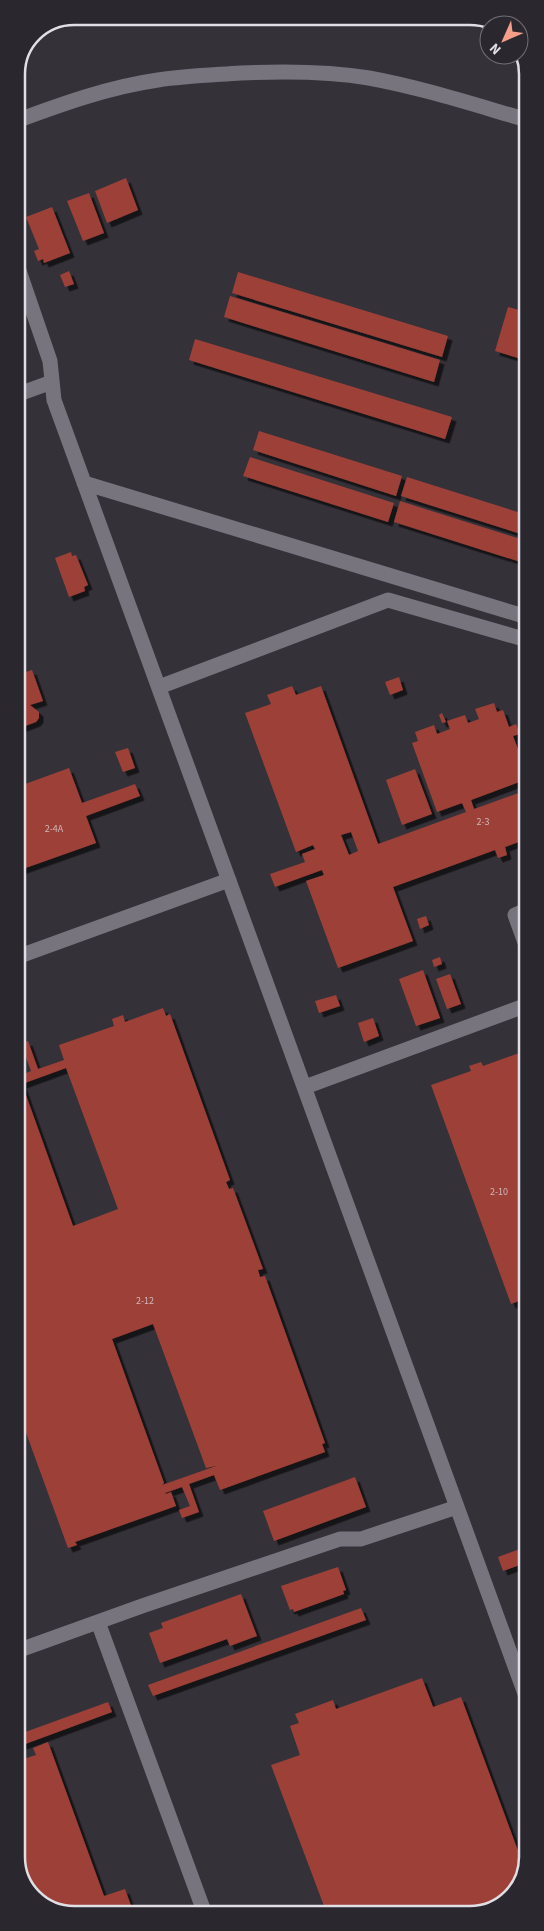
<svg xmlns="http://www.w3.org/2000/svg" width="544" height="1931" viewBox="0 0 544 1931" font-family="'Source Sans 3',sans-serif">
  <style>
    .green { fill: #3e4511 }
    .building { fill: #9d4038; fill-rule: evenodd; filter: url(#shadow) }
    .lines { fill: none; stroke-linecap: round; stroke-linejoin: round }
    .service { stroke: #78747e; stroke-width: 15 }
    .labels { text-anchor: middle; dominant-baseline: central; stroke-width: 4.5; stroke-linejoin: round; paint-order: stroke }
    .number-label { font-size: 10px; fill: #d0b7ba }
    .rim { fill: none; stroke: #e1dfe5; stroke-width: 2.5 }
  </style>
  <defs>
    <filter id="shadow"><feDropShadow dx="4.5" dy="4.5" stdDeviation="0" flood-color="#0009"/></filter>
  </defs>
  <rect width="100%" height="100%" fill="#343139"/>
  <!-- green -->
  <path class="green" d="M527,419V458L517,455Z"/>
  <!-- building -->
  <path class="building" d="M126,178L138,210L107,223L95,191Z
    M89,193L104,233L83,241L67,201Z
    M52,207L70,253L44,263L43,259L38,261L34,251L39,249L26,217Z
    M69,271L74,284L65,287L60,275Z
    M238,272L448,336L442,357L232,293Z
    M230,296L440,360L434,382L224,317Z
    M508,307L527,312V328L518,358L495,351Z
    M195,339L452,417L445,439L189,360Z
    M259,431L402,476L396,496L253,450Z
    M250,457L394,503L388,522L243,476Z
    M407,477L527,515V536L401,496Z
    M400,501L527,541V564L394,522Z
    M71,552L72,556L76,555L88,585L84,587L85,591L69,597L55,558Z
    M32,670L43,701L30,705L39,712V718L36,722L17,729V675Z
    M399,677L403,690L390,695L385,682Z
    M292,686L296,695L321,686L378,844L466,812L462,803L437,812L412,743L418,741L415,732L434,725L437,734L450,729L447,721L465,715L468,723L479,719L475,709L494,703L497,712L503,710L509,727L516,724L520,734L513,736L522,760L527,758V769L525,770L527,779L471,800L474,809L527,790V839L505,847L507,855L498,858L495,850L393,887L413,941L338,968L306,881L324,875L322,870L275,887L270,874L305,862L302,854L315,849L313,845L296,852L245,713L271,704L267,695ZM351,832L358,851L349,855L341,835Z
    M442,713L446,722L442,723L439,715Z
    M128,748L135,768L123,772L115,752Z
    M69,768L82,803L135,784L140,796L86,816L96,843L17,871V787Z
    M415,769L432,814L402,825L386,780Z
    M426,916L429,925L420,929L417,919Z
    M440,957L442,964L434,967L432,960Z
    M423,970L440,1018L416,1026L399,979Z
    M450,974L461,1004L447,1009L436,979Z
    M336,995L340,1006L319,1013L315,1001Z
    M163,1008L166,1016L170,1014L230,1180L226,1182L229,1189L233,1188L263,1269L258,1270L260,1277L265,1276L325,1443L322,1444L325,1452L220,1490L214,1475L189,1484L199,1512L182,1518L179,1510L190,1506L182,1487L165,1493L166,1494L171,1492L176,1506L75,1542L77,1545L68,1548L17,1408V1071L19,1076L31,1071L24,1052L17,1055V1045L28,1041L38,1069L64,1060L59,1045L114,1026L112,1019L123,1015L125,1022ZM66,1068L118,1209L73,1226L22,1084ZM153,1324L206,1468L216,1466L162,1485L164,1483L112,1339Z
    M373,1018L379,1036L364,1042L358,1023Z
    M522,1052L527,1067V1298L511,1304L431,1085L471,1071L469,1066L481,1062L483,1066Z
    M355,1477L366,1507L274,1541L263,1511Z
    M528,1546V1562L503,1571L498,1557Z
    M338,1567L346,1590L343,1591L344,1594L294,1612L293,1609L290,1610L281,1586Z
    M241,1594L257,1636L230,1646L227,1639L160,1663L149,1633L163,1628L161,1623Z
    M528,1607V1619L523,1621L519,1610Z
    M361,1608L366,1620L153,1696L148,1685Z
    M422,1678L433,1707L461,1697L524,1867L514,1895L481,1914H327L271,1765L300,1755L290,1726L299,1723L295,1714L333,1700L336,1709Z
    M108,1702L112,1712L17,1747V1735Z
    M48,1742L104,1896L125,1889L134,1914L70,1915L36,1900L17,1868V1761L36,1755L33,1748Z"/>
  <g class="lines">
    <!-- service -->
    <path class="service" d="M16,121C62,104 109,87 158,80C185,76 213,75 241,73C284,71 327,71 369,78C423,88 475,105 527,120
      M16,262L50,361L54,400L528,1702
      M16,395L52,382
      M84,483L527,617
      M159,687L388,600L527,640
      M527,910L515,915L527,948
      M17,957L229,880
      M305,1087L527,1005
      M98,1622L205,1914
      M17,1651L142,1606L340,1539H361L457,1507"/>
  </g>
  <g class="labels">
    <!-- number labels -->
    <g class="number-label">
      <text x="483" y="822">2-3</text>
      <text x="54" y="829">2-4A</text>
      <text x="499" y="1192">2-10</text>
      <text x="145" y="1301">2-12</text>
    </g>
  </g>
  <!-- crop -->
  <path d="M0 0H544V1931H0ZM74 25H470A49 49 0 0 1 519 74V1857A49 49 0 0 1 470 1906H74A49 49 0 0 1 25 1857V74A49 49 0 0 1 74 25Z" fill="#2a272f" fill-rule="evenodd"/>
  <path class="rim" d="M74 25H470A49 49 0 0 1 519 74V1857A49 49 0 0 1 470 1906H74A49 49 0 0 1 25 1857V74A49 49 0 0 1 74 25Z"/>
  <!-- north arrow -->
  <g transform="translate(504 40) rotate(225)"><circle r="24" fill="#2a272f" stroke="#737178"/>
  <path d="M0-4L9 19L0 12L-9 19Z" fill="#f49e8a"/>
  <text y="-8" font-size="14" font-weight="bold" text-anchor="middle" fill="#e1dfe5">N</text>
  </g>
</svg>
